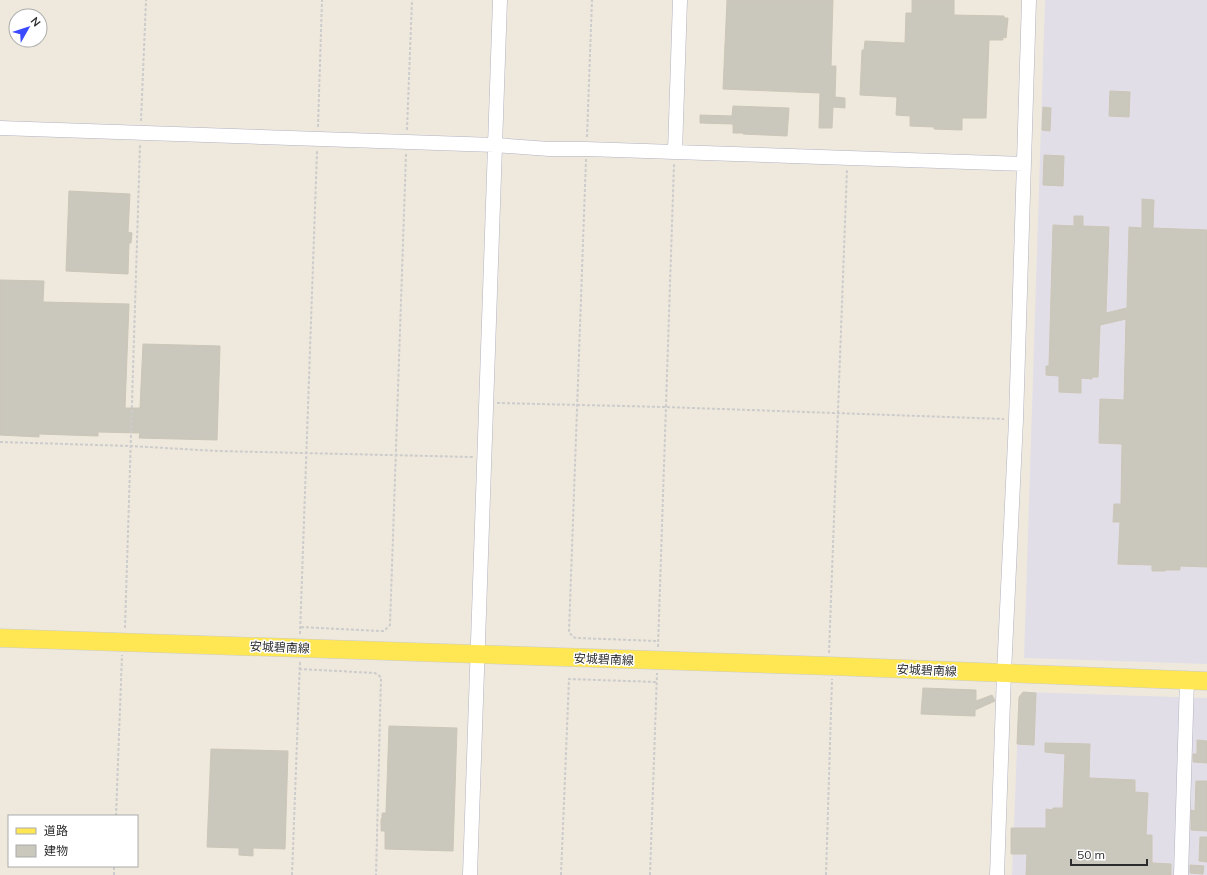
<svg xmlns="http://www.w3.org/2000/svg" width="1207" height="875" viewBox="0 0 1207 875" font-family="Mulish,'Noto Sans JP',sans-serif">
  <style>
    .industrial { fill: #e2dee7 }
    .building { fill: #cac7bc; stroke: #cbc6b6 }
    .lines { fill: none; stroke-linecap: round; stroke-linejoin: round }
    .minor-casing { stroke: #b1b2c1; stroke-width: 15 }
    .major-casing { stroke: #ccc; stroke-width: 19 }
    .path { stroke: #ccc; stroke-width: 2; stroke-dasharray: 3 2; stroke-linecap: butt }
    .minor { stroke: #fff; stroke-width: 14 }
    .major { stroke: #fee753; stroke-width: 18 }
    .labels { text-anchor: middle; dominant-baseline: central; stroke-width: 3; stroke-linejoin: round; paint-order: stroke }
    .street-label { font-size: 12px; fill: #2c2c2c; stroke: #fff }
  </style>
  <rect width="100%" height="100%" fill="#efe9dd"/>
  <!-- industrial -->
  <path class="industrial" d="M1045,0H1207V664L1024,658Z
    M1025,692L1207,698V875H1012L1019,697Z"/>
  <!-- building -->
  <path class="building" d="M727,0H833L831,66H836L835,97L845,98V108L833,107L832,128H819L820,93L723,89Z
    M912,0H954V15L1004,16V18H1008L1006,38L1003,37V40H989L986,118H962V130L934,129V127L910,126V116L896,115L897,97L860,95L862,50H864L865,41L905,43L906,13H912Z
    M1110,91L1130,92L1129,117L1109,116Z
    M733,106L789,108L787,136L743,134V133H733V124L700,123V115L732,116Z
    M1043,107L1051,108L1050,131L1042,130Z
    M1044,155L1064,156L1063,186L1043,185Z
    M69,191L130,194L128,232L132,233L131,243H129L128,274L66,271Z
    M1142,199L1154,200L1153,228L1207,230V567L1180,566V570H1165V571H1152V565L1118,564L1120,522H1113L1114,504H1121L1122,444L1099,443L1100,399L1124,400L1126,319L1100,325L1098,377H1092V379L1081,378V393L1059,392V376L1046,375V366H1049L1053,225L1074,226V216H1083V226L1109,227L1106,313L1127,308L1129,227L1142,228Z
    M0,280L44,281L43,302L129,304L125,408H140L143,344L220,346L217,440L139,438L140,433L98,432V436L39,434V437L0,435Z
    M923,688L976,690V701L992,695L995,701L975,710V716L921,714Z
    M1023,692L1036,693L1034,745L1017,744L1019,697Z
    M389,726L457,728L453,851L385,849V831H381V819L382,818V813H386Z
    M1197,740L1207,741V763L1193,762V754H1197Z
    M1045,743L1090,744L1089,778L1135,780V792L1148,793L1146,835H1152V863L1171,864V875H1026L1027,854H1011V828H1046V809L1053,810V808H1063L1065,754L1045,752Z
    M211,749L288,751L285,849L253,848V856L239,855V848L207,847Z
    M1196,781H1207V831L1191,830V810L1195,811Z
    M1200,837H1207V862L1199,861Z
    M1190,865L1204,866L1203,874L1190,873Z"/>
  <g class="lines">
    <!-- minor casing -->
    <g class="minor-casing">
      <path id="minor" d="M0,128L495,145L549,149H586L1024,164
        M675,152L680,0
        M470,875L500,0
        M997,875L1004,673L1016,420L1029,0
        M1181,875L1187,680"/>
    </g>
    <!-- major casing -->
    <g class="major-casing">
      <path id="major" d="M0,638L830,666L1207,681"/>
    </g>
    <!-- path -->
    <path class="path" d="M141,121L146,0
      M318,127L322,0
      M407,130L412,0
      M587,137L592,0
      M586,159L569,632L573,637L576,638L658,641
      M497,403L665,407L1004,419
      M0,442L131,446L217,451L473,457
      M301,627L380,631H384L390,625L406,154
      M125,628L140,145
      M300,634L317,151
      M658,647L674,164
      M829,653L847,169
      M299,669L375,673L381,677L376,875
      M116,816L122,655
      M114,875V866
      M292,875L300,661
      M561,875L569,679L656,682
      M650,875L657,673
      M826,875L832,679"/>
    <!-- minor -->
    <use href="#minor" class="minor"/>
    <!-- major -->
    <use href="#major" class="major"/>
  </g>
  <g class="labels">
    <!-- street labels -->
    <g class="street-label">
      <text transform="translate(280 647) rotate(2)">安城碧南線</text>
      <text transform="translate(604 659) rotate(2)">安城碧南線</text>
      <text transform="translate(927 670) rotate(2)">安城碧南線</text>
    </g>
  </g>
  <!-- legend -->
  <rect x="8" y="815" width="130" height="52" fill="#ffffff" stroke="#ababab"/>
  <rect x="16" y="828" width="20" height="6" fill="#fee753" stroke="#ababab"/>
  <text x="44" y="835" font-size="12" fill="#2c2c2c">道路</text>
  <rect x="16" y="845" width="20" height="12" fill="#cac7bc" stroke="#ababab"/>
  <text x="44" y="855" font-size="12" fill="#2c2c2c">建物</text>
  <!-- north arrow -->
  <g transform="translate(28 28) rotate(51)"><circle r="19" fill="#ffffff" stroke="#ababab"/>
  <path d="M0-3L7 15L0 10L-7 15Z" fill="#3a4bff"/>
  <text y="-6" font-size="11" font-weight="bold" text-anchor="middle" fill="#2c2c2c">N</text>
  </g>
  <!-- scale -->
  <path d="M1071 859v6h76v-6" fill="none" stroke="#2c2c2c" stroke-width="2"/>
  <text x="1077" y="859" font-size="12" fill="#2c2c2c" stroke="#ffffff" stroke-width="3" paint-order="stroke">50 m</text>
</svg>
